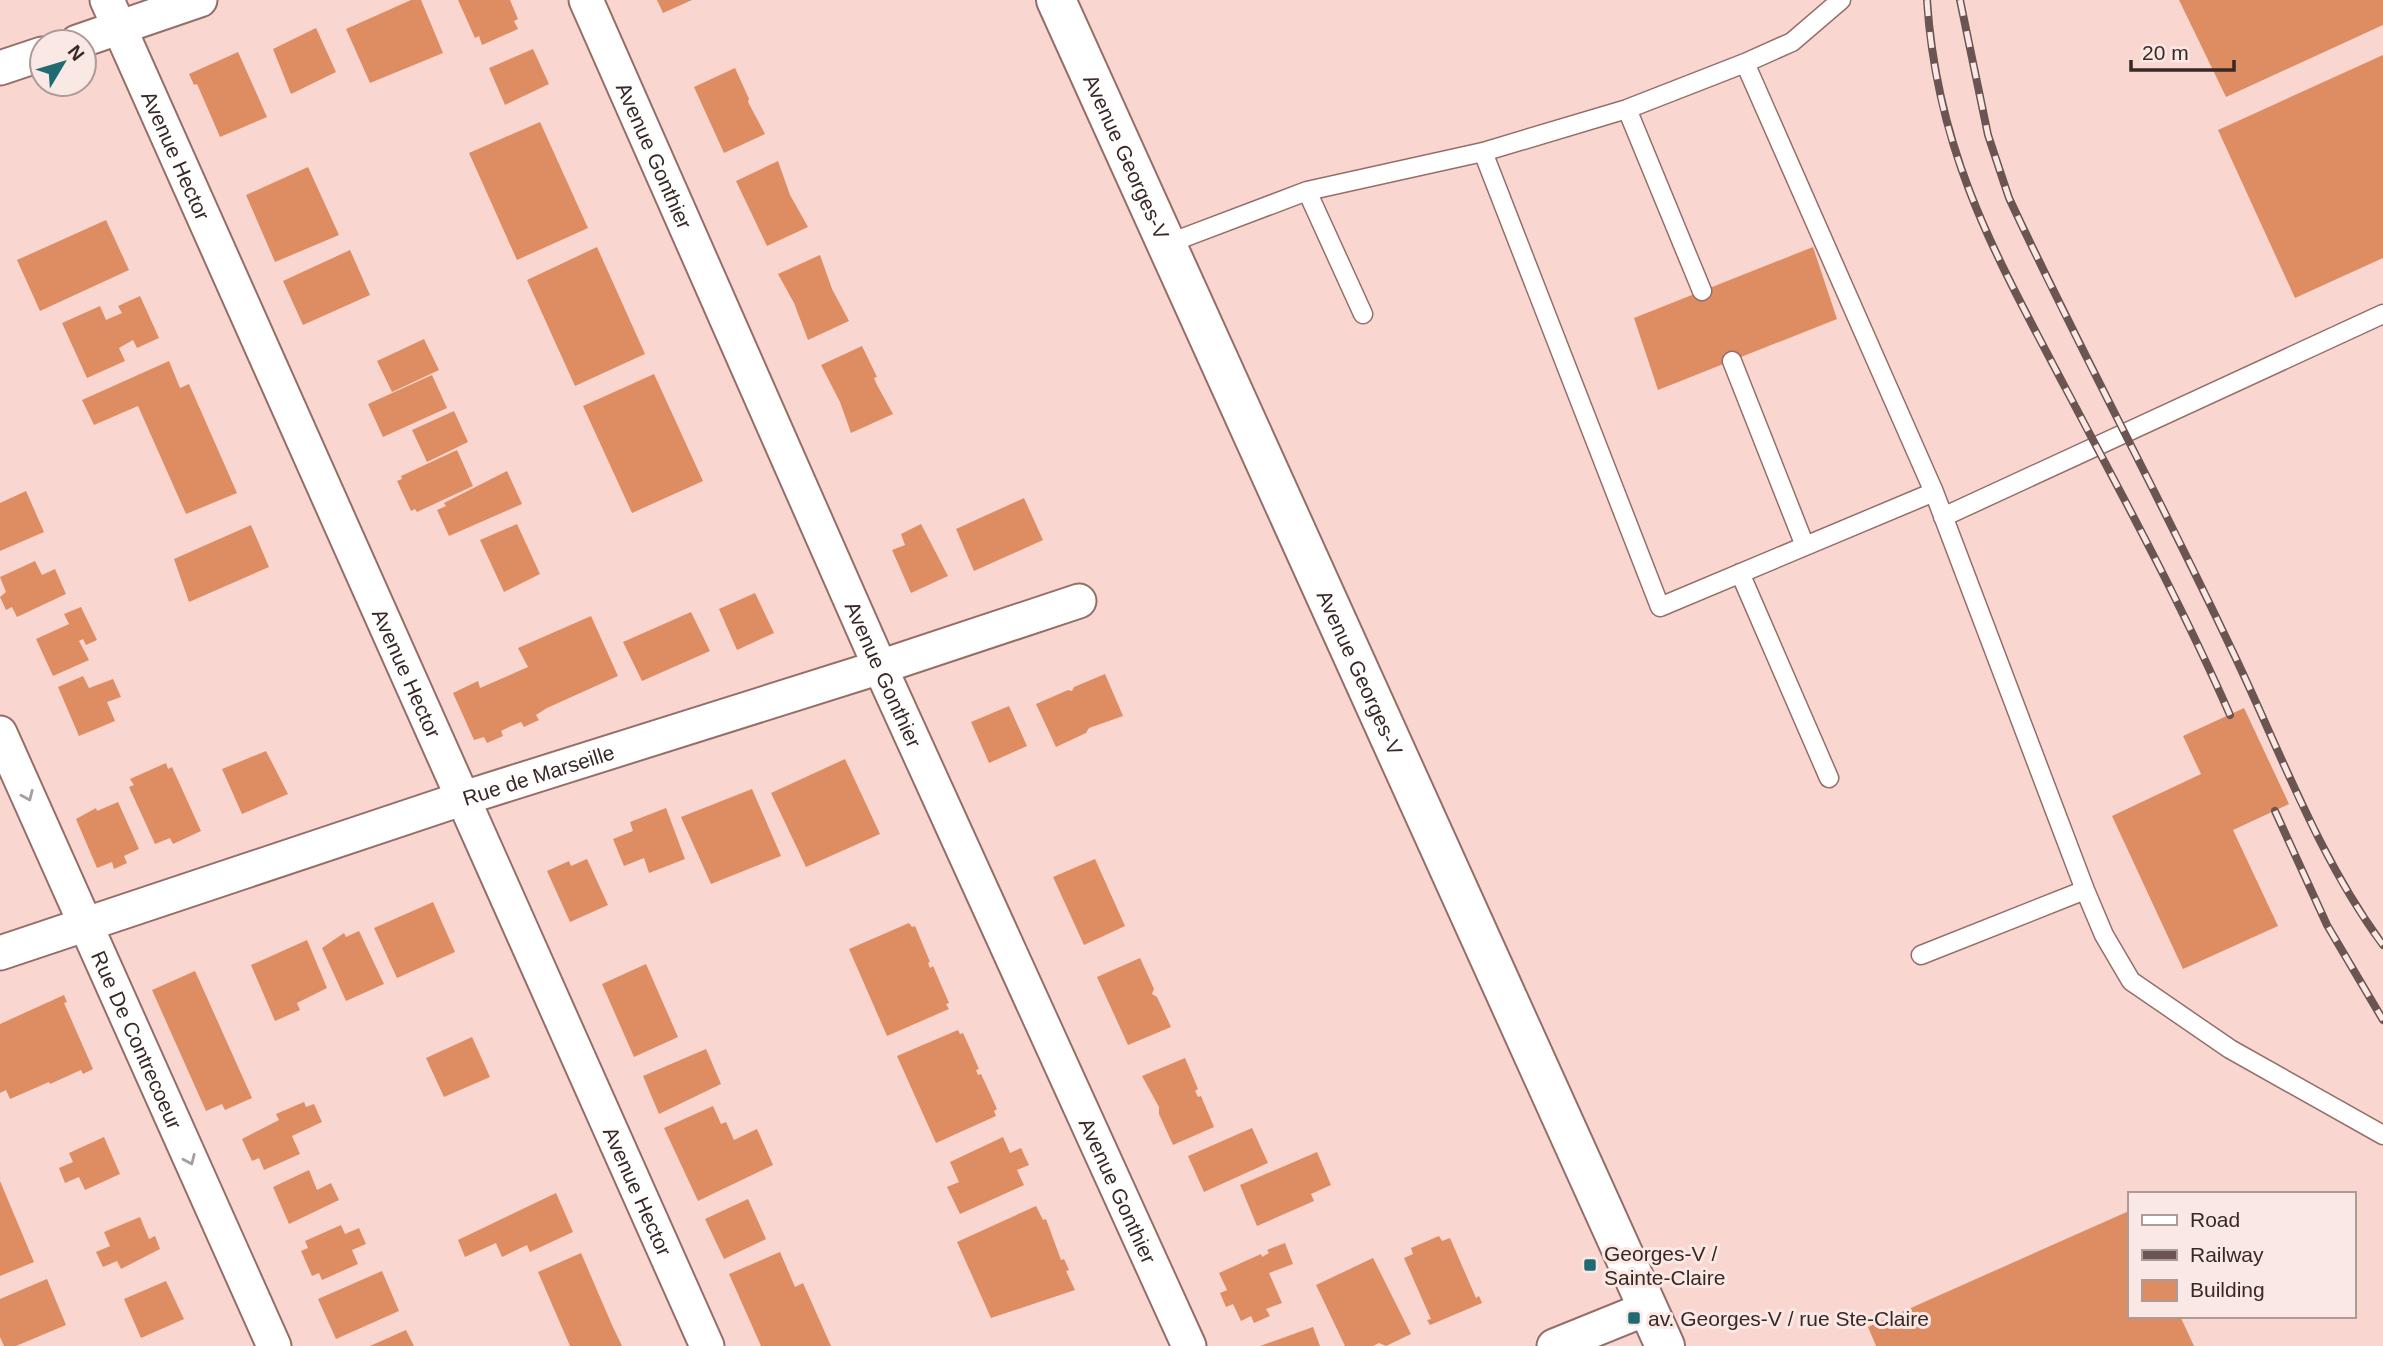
<svg xmlns="http://www.w3.org/2000/svg" width="2383" height="1346" viewBox="0 0 2383 1346" font-family="Helvetica,sans-serif">
  <style>
    .building { fill: #dd8d61 }
    .lines { fill: none; stroke-linecap: round; stroke-linejoin: round }
    .lane-casing { stroke: #966e68; stroke-width: 21 }
    .street-casing { stroke: #966e68; stroke-width: 37 }
    .secondary-casing { stroke: #966e68; stroke-width: 42 }
    .lane { stroke: #fff; stroke-width: 18 }
    .street { stroke: #fff; stroke-width: 33 }
    .secondary { stroke: #fff; stroke-width: 38 }
    .rail-casing { stroke: #6b5552; stroke-width: 8 }
    .rail { stroke: #fae8e4; stroke-width: 5; stroke-dasharray: 16; stroke-linecap: butt }
    .oneway { stroke: #a69e9d }
    .poi-dot { fill: #206a74; stroke: #fae8e4; stroke-width: 2.5 }
    .labels { text-anchor: middle; dominant-baseline: central; stroke-width: 6; stroke-linejoin: round; paint-order: stroke }
    .street-label { font-size: 21px; fill: #392826; stroke: #fae8e4 }
    .poi-label { font-size: 21px; fill: #392826; stroke: #fae8e4; text-anchor: start }
  </style>
  <rect width="100%" height="100%" fill="#fad6d0"/>
  <!-- building -->
  <path class="building" d="M411,0H421L443,53L370,83L346,29Z
    M458,0H510L518,19L514,21L518,29L482,45L479,36L475,38Z
    M657,0H692L663,13Z
    M2179,0H2383V25L2226,97Z
    M316,28L336,72L291,94L273,49Z
    M533,49L549,84L505,105L489,68Z
    M238,52L267,117L220,137L197,84L194,85L189,74Z
    M2383,55V258L2295,298L2218,130Z
    M735,68L749,99L748,102L765,134L724,153L694,87Z
    M540,122L588,228L517,260L469,153Z
    M778,161L790,195L808,227L767,246L736,181Z
    M308,167L339,235L275,262L246,195Z
    M106,220L129,270L40,311L17,260Z
    M597,247L645,354L575,386L527,280Z
    M1813,247L1837,319L1658,390L1634,318Z
    M350,250L370,295L303,325L283,281Z
    M820,255L832,289L849,321L808,340L794,303L778,274Z
    M140,296L159,338L137,348L133,340L119,348L125,361L87,378L62,323L100,306L106,320L122,313L118,306Z
    M424,339L439,370L392,392L377,361Z
    M862,346L877,377L874,378L877,385L893,414L851,433L840,402L821,365Z
    M169,361L180,388L189,384L237,493L186,514L138,406L94,425L82,400Z
    M654,374L703,481L632,513L583,406Z
    M432,375L447,408L383,437L368,404Z
    M454,411L468,442L427,462L412,430Z
    M457,450L473,486L417,512L415,509L411,511L397,481L402,479L401,476Z
    M507,471L522,504L449,536L437,510L446,506L444,503Z
    M26,491L44,532L0,551V503Z
    M1024,498L1043,540L974,571L956,529Z
    M517,524L540,574L504,592L480,540Z
    M921,524L948,576L911,593L892,550L905,545L901,534Z
    M251,525L269,567L189,602L174,559Z
    M35,561L42,575L55,569L66,594L17,617L12,607L6,610L0,597L6,592L0,577Z
    M755,593L774,633L737,650L719,609Z
    M81,607L97,640L86,645L83,639L79,641L89,660L53,676L36,639L69,624L64,614Z
    M691,612L710,651L642,681L623,642Z
    M591,616L618,676L547,708L536,715L539,720L524,727L521,722L511,726L501,731L503,736L487,743L484,737L474,740L453,693L478,681L480,688L528,667L518,648Z
    M1105,674L1123,716L1089,728L1086,733L1056,747L1036,704L1068,690L1072,691L1074,687Z
    M83,676L89,688L113,679L121,697L107,702L115,721L79,736L58,687Z
    M1009,706L1027,746L989,763L971,722Z
    M2244,708L2289,804L2233,830L2278,926L2183,969L2112,816L2201,774L2183,736Z
    M266,751L288,794L242,814L222,769Z
    M845,759L880,834L806,867L771,793Z
    M166,763L168,769L172,767L201,831L173,844L170,838L155,844L129,787L134,785L130,779Z
    M752,789L781,856L711,884L681,817Z
    M118,802L139,849L124,856L127,863L114,869L112,862L97,868L76,819L96,808L97,811Z
    M666,808L685,859L649,873L644,858L624,866L613,839L633,831L630,822Z
    M587,859L608,905L570,922L547,871L569,861L571,866Z
    M1095,859L1125,926L1084,945L1053,877Z
    M433,902L455,952L397,978L374,928Z
    M909,923L912,927L915,926L930,962L928,963L930,968L933,966L949,1003L946,1004L949,1009L887,1036L849,949Z
    M359,931L384,984L346,1001L322,948L344,933L346,937Z
    M307,940L327,988L297,1003L300,1010L275,1021L251,965Z
    M1140,958L1154,989L1152,994L1157,997L1171,1027L1128,1045L1097,977Z
    M646,964L678,1037L634,1057L602,984Z
    M195,971L252,1098L225,1110L222,1104L206,1111L152,990Z
    M64,995L67,1002L64,1003L93,1069L83,1074L81,1070L50,1084L49,1082L10,1099L6,1090L0,1093V1024Z
    M958,1030L960,1034L963,1033L979,1069L976,1070L978,1075L981,1074L997,1109L994,1111L996,1116L936,1143L897,1056Z
    M472,1037L490,1077L444,1097L426,1058Z
    M706,1049L721,1084L659,1114L643,1076Z
    M1185,1058L1198,1089L1195,1091L1198,1097L1201,1096L1214,1127L1173,1145L1159,1114V1107L1142,1076Z
    M304,1102L306,1107L314,1104L322,1122L292,1136L300,1154L264,1170L259,1158L252,1161L242,1139L279,1120L276,1114Z
    M713,1106L721,1124L726,1122L734,1140L757,1129L773,1165L698,1201L664,1128Z
    M1252,1128L1268,1163L1204,1192L1188,1156Z
    M104,1137L120,1174L85,1190L79,1177L65,1183L59,1168L73,1162L69,1153Z
    M1003,1137L1010,1153L1021,1148L1029,1165L1017,1170L1024,1185L960,1214L947,1187L959,1182L950,1162Z
    M1317,1152L1331,1185L1311,1194L1314,1201L1257,1226L1240,1185Z
    M309,1170L317,1190L331,1183L339,1200L289,1224L273,1187Z
    M0,1181L34,1262L0,1276Z
    M556,1193L573,1232L530,1252L527,1245L502,1257L496,1243L465,1257L458,1240Z
    M748,1199L766,1239L724,1259L705,1219Z
    M1036,1206L1043,1220L1046,1219L1061,1260L1064,1259L1069,1270L1066,1271L1075,1290L991,1318L957,1242Z
    M2129,1211V1316H2180L2194,1346H1876L1868,1327Z
    M140,1217L149,1239L155,1236L160,1249L121,1269L117,1261L103,1267L96,1252L110,1246L104,1232Z
    M341,1225L345,1234L359,1228L366,1244L352,1250L358,1264L322,1280L319,1273L312,1276L301,1251L308,1248L305,1241Z
    M1439,1236L1442,1241L1450,1238L1476,1298L1479,1296L1482,1303L1430,1325L1427,1320L1431,1319L1404,1258L1413,1254L1411,1248Z
    M1285,1243L1293,1264L1269,1273L1282,1303L1266,1309L1270,1316L1254,1323L1251,1316L1241,1321L1233,1304L1226,1307L1220,1293L1227,1290L1219,1273L1261,1254L1262,1257L1269,1253L1267,1250Z
    M780,1252L795,1287L803,1283L831,1346H761L729,1274Z
    M581,1253L612,1325L622,1346H570L538,1272Z
    M1373,1258L1411,1334L1386,1346L1379,1343L1373,1346H1345L1316,1285Z
    M382,1271L399,1311L336,1339L318,1299Z
    M47,1279L66,1325L16,1346H4L0,1337V1299Z
    M166,1281L184,1319L141,1338L124,1299Z
    M1313,1327L1320,1346H1260Z
    M406,1330L414,1346H370Z"/>
  <g class="lines">
    <!-- lane casing -->
    <g class="lane-casing">
      <path id="lane" d="M1745,63L1792,42L1841,0
        M1627,109L1702,291
        M1483,152L1627,109L1745,63L1934,492L2085,890L2104,935L2131,981L2230,1049L2383,1135
        M1307,191L1483,152L1660,607L1934,492
        M1167,244L1307,191L1363,314
        M1732,361L1805,546
        M1943,517L2383,314
        M1740,573L1829,778
        M1921,955L2085,890"/>
    </g>
    <!-- street casing -->
    <g class="street-casing">
      <g id="street">
        <path id="s1" d="M107,0L707,1346"/>
        <path id="s2" d="M586,0L880,667L1189,1346"/>
        <path d="M77,42L200,0"/>
        <path d="M0,68L42,54"/>
        <path id="s3" d="M0,733L274,1346"/>
        <path id="s4" d="M0,953L464,798L880,667L1079,601"/>
        <path d="M1554,1346L1648,1308"/>
      </g>
    </g>
    <!-- secondary casing -->
    <g class="secondary-casing">
      <g id="secondary">
        <path id="s5" d="M1056,0L1665,1346"/>
      </g>
    </g>
    <!-- lane -->
    <use href="#lane" class="lane"/>
    <!-- street -->
    <use href="#street" class="street"/>
    <!-- secondary -->
    <use href="#secondary" class="secondary"/>
    <!-- rail casing -->
    <g class="rail-casing">
      <path id="rail" d="M1927,0C1937,154 1996,256 2066,389C2123,497 2181,603 2230,715
        M1960,0L1988,135L2009,198C2079,348 2158,494 2229,644C2278,745 2316,854 2383,945
        M2275,811L2327,925L2383,1020"/>
    </g>
    <!-- rail -->
    <use href="#rail" class="rail"/>
  </g>
  <!-- one-way arrows -->
  <defs><path id="oneway-chevron" d="M-2-3.5L2.5 0L-2 3.5" fill="none" stroke-width="1.6" stroke-linecap="round" stroke-linejoin="round" transform="scale(1.75)"/></defs>
  <g class="oneway">
    <use href="#oneway-chevron" transform="translate(28 796) rotate(66)"/>
    <use href="#oneway-chevron" transform="translate(190 1160) rotate(66)"/>
  </g>
  <!-- markers -->
  <g class="poi-dot">
    <rect x="1583" y="1258" width="14" height="14" rx="3.5"/>
    <rect x="1627" y="1311" width="14" height="14" rx="3.5"/>
  </g>
  <g class="labels">
    <!-- street labels -->
    <g class="street-label">
      <text stroke="none"><textPath href="#s1" startOffset="170">Avenue Hector</textPath></text>
      <text stroke="none"><textPath href="#s2" startOffset="170">Avenue Gonthier</textPath></text>
      <text stroke="none"><textPath href="#s5" startOffset="172">Avenue Georges-V</textPath></text>
      <text stroke="none"><textPath href="#s1" startOffset="737">Avenue Hector</textPath></text>
      <text stroke="none"><textPath href="#s5" startOffset="738">Avenue Georges-V</textPath></text>
      <text stroke="none"><textPath href="#s2" startOffset="737">Avenue Gonthier</textPath></text>
      <text stroke="none"><textPath href="#s4" startOffset="567">Rue de Marseille</textPath></text>
      <text stroke="none"><textPath href="#s3" startOffset="336">Rue De Contrecoeur</textPath></text>
      <text stroke="none"><textPath href="#s1" startOffset="1304">Avenue Hector</textPath></text>
      <text stroke="none"><textPath href="#s2" startOffset="1304">Avenue Gonthier</textPath></text>
    </g>
    <!-- poi labels -->
    <g class="poi-label">
      <text x="1604" y="1253">Georges-V /<tspan x="1604" dy="24">Sainte-Claire</tspan></text>
      <text x="1648" y="1318">av. Georges-V / rue Ste-Claire</text>
    </g>
  </g>
  <!-- legend -->
  <rect x="2128" y="1192" width="228" height="126" fill="#fae8e4" stroke="#ad9b98" stroke-width="2"/>
  <rect x="2142" y="1215" width="35" height="10" fill="#ffffff" stroke="#ad9b98" stroke-width="2"/>
  <text x="2190" y="1227" font-size="21" fill="#392826">Road</text>
  <rect x="2142" y="1250" width="35" height="10" fill="#6b5552" stroke="#ad9b98" stroke-width="2"/>
  <text x="2190" y="1262" font-size="21" fill="#392826">Railway</text>
  <rect x="2142" y="1280" width="35" height="21" fill="#dd8d61" stroke="#ad9b98" stroke-width="2"/>
  <text x="2190" y="1297" font-size="21" fill="#392826">Building</text>
  <!-- north arrow -->
  <g transform="translate(63 63) rotate(52)"><circle r="33" fill="#fae8e4" stroke="#ad9b98" stroke-width="2"/>
  <path d="M0-5L12 26L0 18L-12 26Z" fill="#206a74"/>
  <text y="-10" font-size="19" font-weight="bold" text-anchor="middle" fill="#392826">N</text>
  </g>
  <!-- scale -->
  <path d="M2131 60v10h103v-10" fill="none" stroke="#392826" stroke-width="3.5"/>
  <text x="2142" y="60" font-size="21" fill="#392826" stroke="#fae8e4" stroke-width="5" paint-order="stroke">20 m</text>
</svg>
